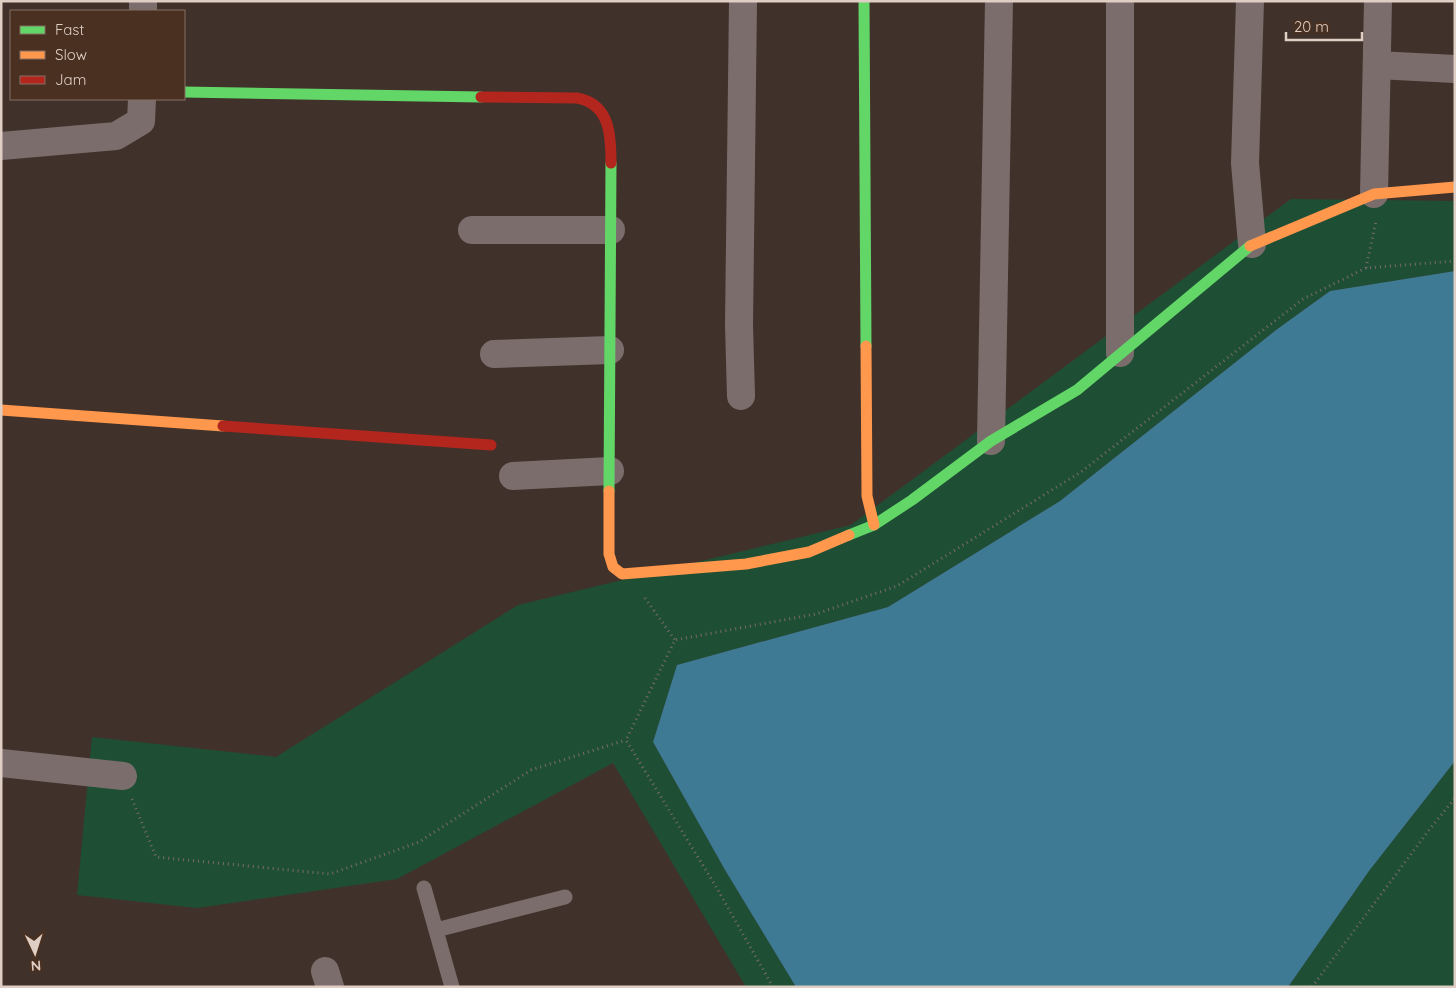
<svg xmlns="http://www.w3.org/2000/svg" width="1456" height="988" viewBox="0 0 1456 988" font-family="Quicksand,sans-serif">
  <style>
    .green { fill: #1e4f34 }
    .water { fill: #3e7a94 }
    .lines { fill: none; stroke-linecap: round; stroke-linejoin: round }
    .path { stroke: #796b6a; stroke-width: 3; stroke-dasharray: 1 4; stroke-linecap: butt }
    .lane { stroke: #7c6d6d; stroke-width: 15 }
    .street { stroke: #7c6d6d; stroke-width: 28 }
    .fast { stroke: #63d668; stroke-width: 11 }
    .slow { stroke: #ff974d; stroke-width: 11 }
    .jam { stroke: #b3261e; stroke-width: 11 }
  </style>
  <rect width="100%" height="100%" fill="#40322a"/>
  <!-- green -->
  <path class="green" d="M1291,199L1455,201V271L1330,291L1276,330L1060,501L888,607L677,665L653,742L725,870L796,987H746L613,763L397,879L197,908L77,895L92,737L276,757L518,605L851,525Z
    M1455,761V987H1288L1369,871Z"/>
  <!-- water -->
  <path class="water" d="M1455,271V761L1369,871L1288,987H796L725,870L653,742L677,665L888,607L1060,501L1276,330L1330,291Z"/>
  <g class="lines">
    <!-- path -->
    <path class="path" d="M1366,268L1376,221
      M645,598L675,640
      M132,799L156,857L330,874L419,842L531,770L626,740
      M773,987L715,885L626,740L675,640L816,614L897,586L1081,472L1303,299L1366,268L1455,261
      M1312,987L1429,830L1455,798"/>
    <!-- lane -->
    <path class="lane" d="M424,888L452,987
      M436,930L565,897"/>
    <!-- street -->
    <path class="street" d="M1120,1V353
      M1250,1L1245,163L1252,244
      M143,11V1
      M1377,65L1455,69
      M1,146L116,136L141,121L142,99
      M1374,194L1378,1
      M472,230H611
      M494,354L610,350
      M741,396L739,325L743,1
      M991,441L999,1
      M513,476L610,471
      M1,763L123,776
      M325,971L330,987"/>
    <!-- fast -->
    <path class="fast" d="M864,1L866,346
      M184,92L481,97
      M609,491L611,163
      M849,535L874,525L912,500L991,441L1077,390L1250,246"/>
    <!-- slow -->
    <path class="slow" d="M1250,246L1374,194L1455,187
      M866,346L867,496L874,525
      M1,410L223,426
      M609,491V554L613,567L622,574L746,564L809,552L849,535"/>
    <!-- jam -->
    <path class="jam" d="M481,97L577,98C610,104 611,135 611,163
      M223,426L491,445"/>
  </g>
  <!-- border -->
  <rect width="1456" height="988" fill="none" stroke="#dfcec4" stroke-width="5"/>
  <!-- legend -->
  <rect x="10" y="10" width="175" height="90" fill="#4a3020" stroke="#866f62"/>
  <rect x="20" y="26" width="25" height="8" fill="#63d668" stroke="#866f62"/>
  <text x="55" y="35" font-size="15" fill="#dfcec4">Fast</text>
  <rect x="20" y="51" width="25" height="8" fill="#ff974d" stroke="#866f62"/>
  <text x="55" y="60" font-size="15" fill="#dfcec4">Slow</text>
  <rect x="20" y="76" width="25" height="8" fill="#b3261e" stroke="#866f62"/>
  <text x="55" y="85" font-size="15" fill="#dfcec4">Jam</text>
  <!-- north arrow -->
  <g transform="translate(35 953) rotate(176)" stroke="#4a3020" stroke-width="4" paint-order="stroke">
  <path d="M0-4L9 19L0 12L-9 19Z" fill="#dfcec4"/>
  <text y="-8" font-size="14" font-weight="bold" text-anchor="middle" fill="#dfcec4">N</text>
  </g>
  <!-- scale -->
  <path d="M1286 32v8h76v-8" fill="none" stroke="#dfcec4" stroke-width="2.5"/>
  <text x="1294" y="32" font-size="15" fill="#dfcec4" stroke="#4a3020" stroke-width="4" paint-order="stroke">20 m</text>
</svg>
